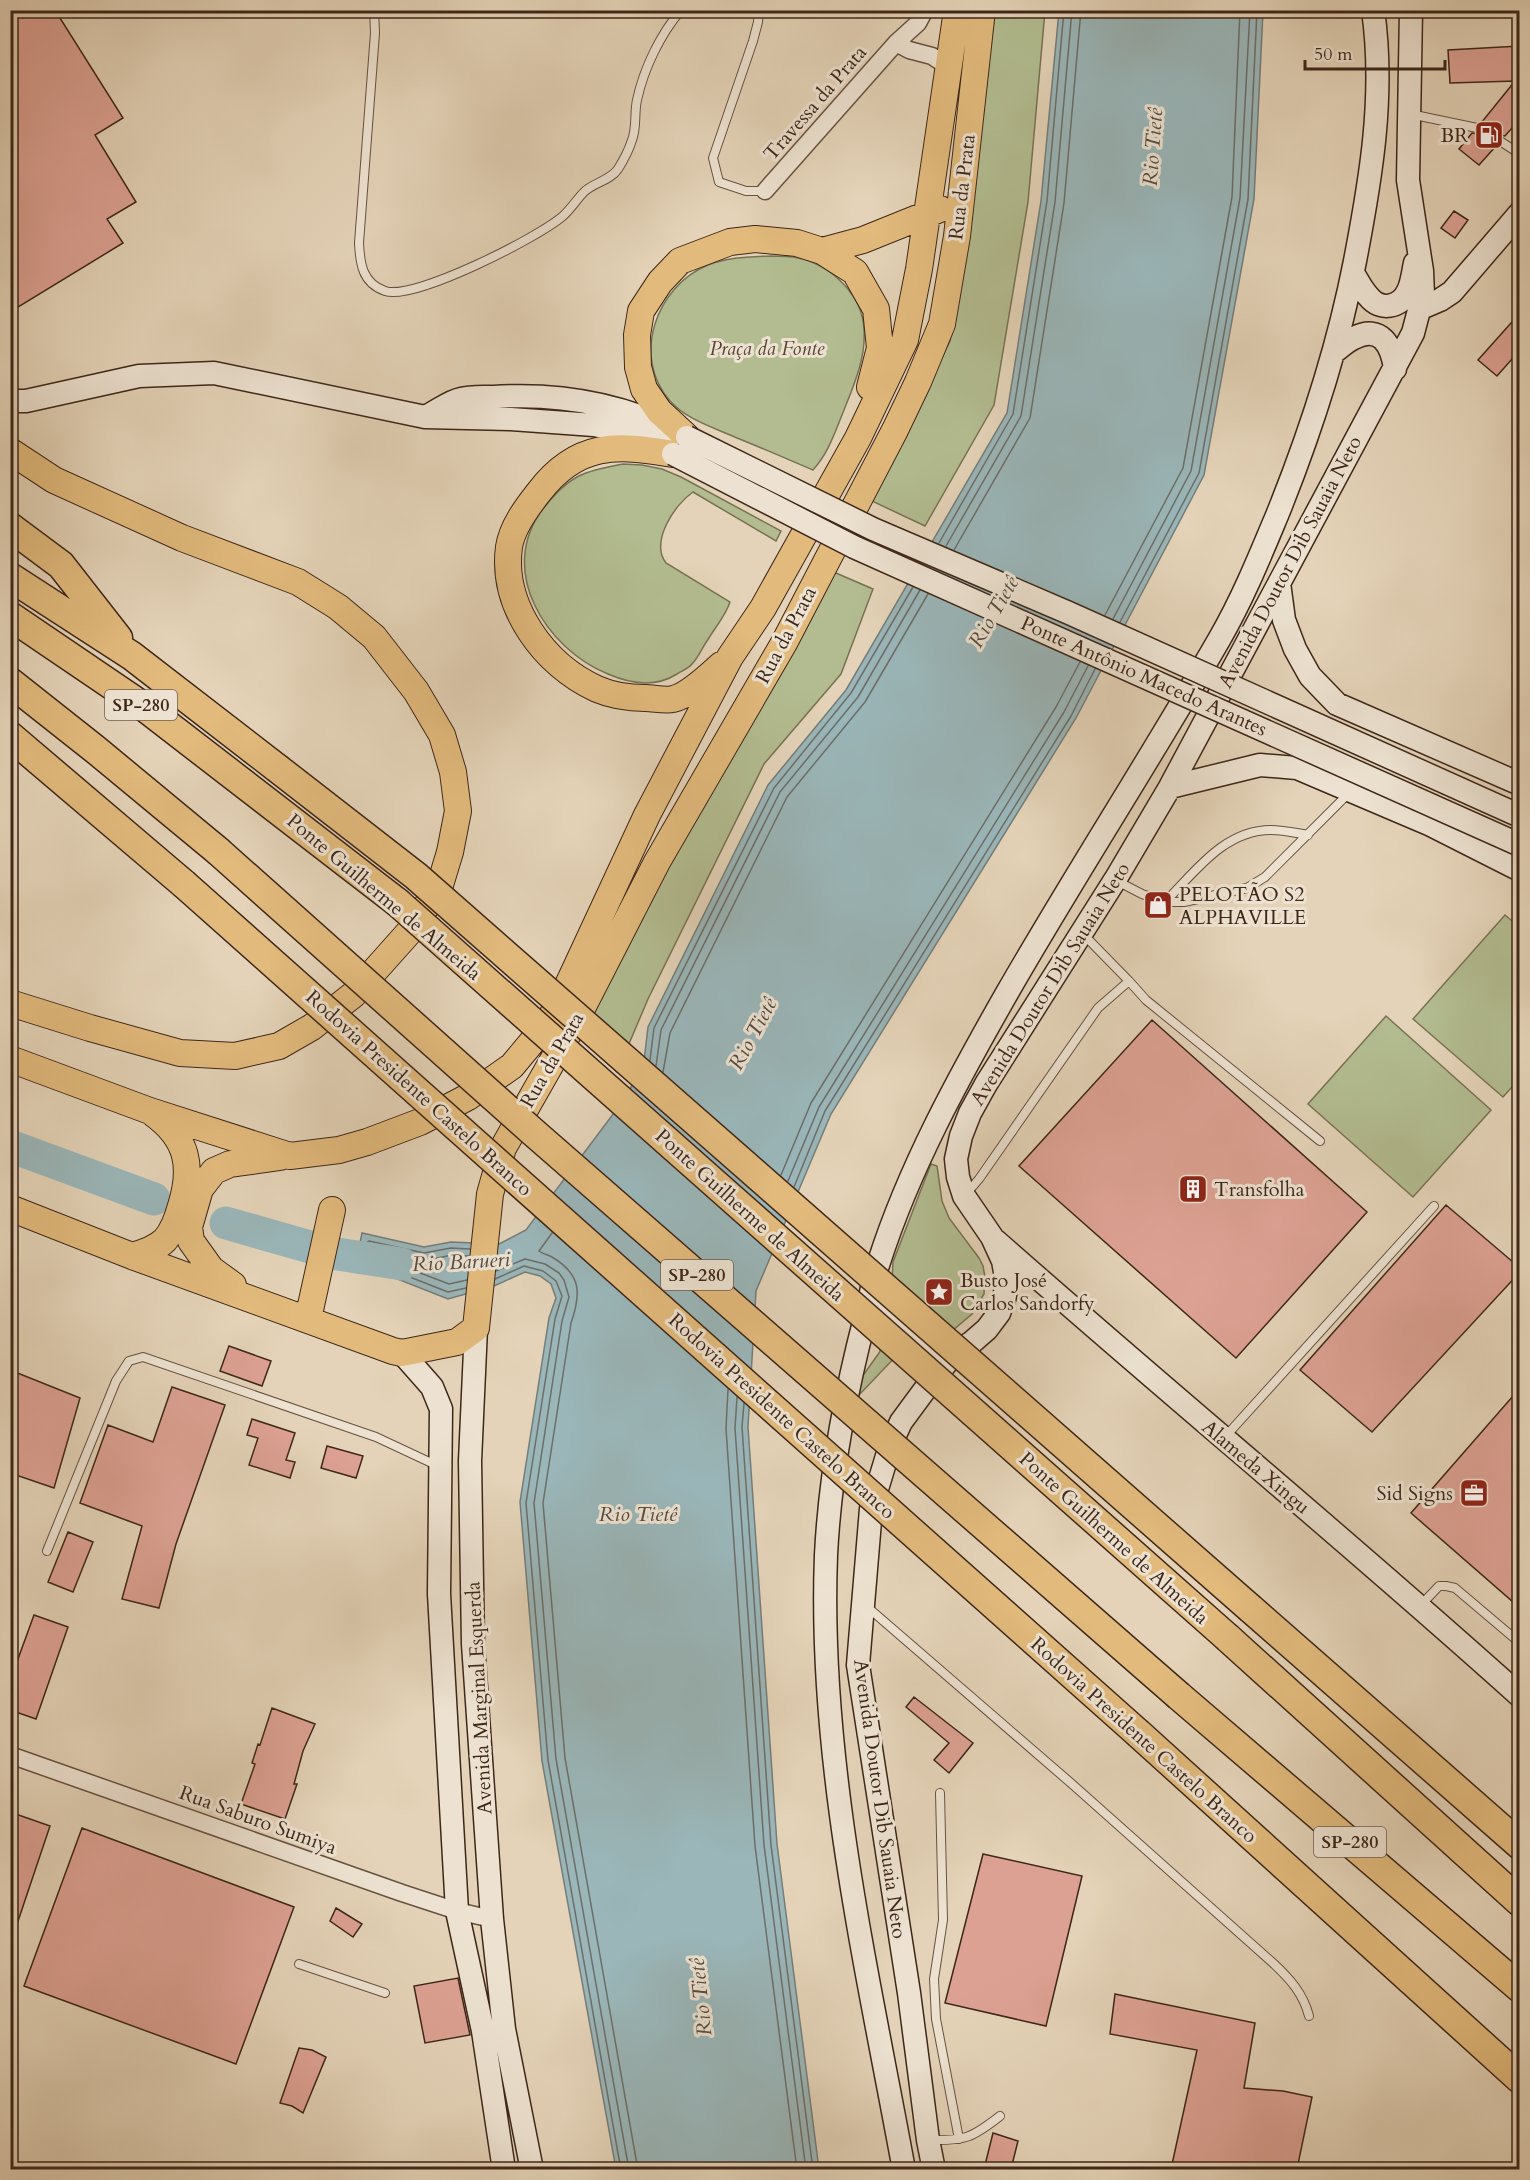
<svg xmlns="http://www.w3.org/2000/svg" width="1530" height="2180" viewBox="0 0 1530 2180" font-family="Cardo,serif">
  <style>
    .green { fill: #b2bc90; stroke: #787254; stroke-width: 1.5 }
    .water { fill: #9ab6b9; stroke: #757d79; stroke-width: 1.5 }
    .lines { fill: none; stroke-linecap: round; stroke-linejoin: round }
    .shore { stroke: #6c6e69; stroke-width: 1.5 }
    .river { stroke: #9ab6b9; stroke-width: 33 }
    .building { fill: #dda193; stroke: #3e2719; stroke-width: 1.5 }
    .service-casing { stroke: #685241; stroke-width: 10 }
    .minor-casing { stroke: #685241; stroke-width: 19 }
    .secondary-casing { stroke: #3e2719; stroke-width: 25 }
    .primary-casing { stroke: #3e2719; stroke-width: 28 }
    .motorway-casing { stroke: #3e2719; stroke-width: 31 }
    .service { stroke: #ede2d1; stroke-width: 8 }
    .minor { stroke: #ede2d1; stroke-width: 16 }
    .secondary { stroke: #ede2d1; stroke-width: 22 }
    .primary { stroke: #e2ba7c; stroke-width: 26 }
    .motorway { stroke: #e2ba7c; stroke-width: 28 }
    .secondary-bridge-casing { stroke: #3e2719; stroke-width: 25; stroke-linecap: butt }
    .motorway-bridge-casing { stroke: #3e2719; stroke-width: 31; stroke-linecap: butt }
    .secondary-bridge { stroke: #ede2d1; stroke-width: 22 }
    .motorway-bridge { stroke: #e2ba7c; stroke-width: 28 }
    .labels { text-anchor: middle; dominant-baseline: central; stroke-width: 6; stroke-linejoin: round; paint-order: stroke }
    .shield { fill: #ede2d1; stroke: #725f50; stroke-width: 1.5 }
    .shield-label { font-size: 18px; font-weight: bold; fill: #3e2719 }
    .street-label { font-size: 20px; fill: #3e2719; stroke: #ede2d1 }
    .poi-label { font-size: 20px; fill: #3e2719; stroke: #ede2d1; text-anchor: start }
    .park-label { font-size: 20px; font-style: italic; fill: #554531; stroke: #ede2d1 }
    .water-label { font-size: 21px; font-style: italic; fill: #554b41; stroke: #ede2d1 }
  </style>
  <rect width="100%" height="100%" fill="#e4d3b8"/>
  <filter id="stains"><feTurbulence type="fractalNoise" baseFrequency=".00333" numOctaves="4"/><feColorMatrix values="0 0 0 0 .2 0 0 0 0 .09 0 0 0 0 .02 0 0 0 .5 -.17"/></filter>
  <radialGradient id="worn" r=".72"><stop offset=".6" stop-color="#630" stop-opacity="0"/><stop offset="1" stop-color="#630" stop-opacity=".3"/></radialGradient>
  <!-- green -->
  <path class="green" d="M995,11H1045L1028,202L994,405L925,526L872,501L950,341Z
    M770,256C779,256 789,256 798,258C831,265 863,295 864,330C866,357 854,385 844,410C835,432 829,452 813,470C787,459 762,448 737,438C715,428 687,420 670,401C631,357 656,286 708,265C728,257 749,257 770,256Z
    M623,464L642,465L662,469L681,477L781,531L776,541L693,492C674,505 650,542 666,563L730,602C726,615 714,629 707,641C702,648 698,658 692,664C689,668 682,671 677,674C655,688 631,684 608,674C546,649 496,570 543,509C568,476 583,471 623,464Z
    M822,567L873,589L841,674L764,764L648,999L617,1072L577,1035Z
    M1505,915L1519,927L1520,1078L1503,1097L1413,1019Z
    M1386,1016L1491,1110L1413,1197L1308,1104Z
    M931,1164L937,1166L942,1201L949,1218L979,1258L983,1266L985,1277L984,1294L972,1314L952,1331H920L860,1394L854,1388L879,1353L900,1310L892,1282L893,1262Z"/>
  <!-- water -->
  <path class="water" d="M1059,11H1263L1254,199L1204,475L1076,718L831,1114L756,1291L748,1427L777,1844L819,2169H616L542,1761L520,1502L549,1318L556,1298L551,1284L540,1276L525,1272L494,1286L448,1299L390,1276L354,1272L362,1233L424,1247L451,1242L499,1244L526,1230L626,1097L644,1061L648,1027L768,785L846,690L1007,413L1041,201Z"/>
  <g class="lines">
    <!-- shore -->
    <path class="shore" d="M939,543L1013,414L1047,201L1064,10
      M946,546L1021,416L1055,202L1072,10
      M954,550L1030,418L1064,203L1081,10
      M1105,615L1183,468L1232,197L1240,10
      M1113,619L1191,471L1240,198L1250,10
      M1120,622L1199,473L1248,199L1257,10
      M650,1060L654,1028L774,788L851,693L913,587
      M656,1066L661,1030L780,792L858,697L920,590
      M663,1072L670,1033L787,797L865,702L928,594
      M781,1175L811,1103L1056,707L1080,662
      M788,1181L819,1107L1064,712L1088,666
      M794,1187L825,1111L1071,716L1095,669
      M552,1233L539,1251C543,1254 548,1255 552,1257C582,1275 581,1294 571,1323L543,1503L565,1758L638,2170
      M496,1271L525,1259L545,1264L559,1273L564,1280L569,1297L562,1321L534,1503L556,1759L629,2170
      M495,1279L524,1266L543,1271L556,1281L562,1296L555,1319L526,1503L548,1760L621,2170
      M467,1280L449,1284L394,1263L373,1260L371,1257L372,1252L375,1250L423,1261L452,1255L469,1256
      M466,1288L448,1292L392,1270L364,1267L362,1264L366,1243L369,1241L424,1253L451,1248L470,1249
      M728,1389L726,1429L755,1846L797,2170
      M737,1397L735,1428L764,1845L806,2170
      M744,1403L742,1427L771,1845L813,2170"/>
    <!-- river -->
    <path class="river" d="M10,1146L154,1199
      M226,1223L331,1253L402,1264"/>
  </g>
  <!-- building -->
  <path class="building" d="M10,10H55L123,118L95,135L136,202L107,219L123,243L10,312Z
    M1520,46V119L1505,136L1500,135L1495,137L1494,141L1496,146L1479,165L1459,149L1472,133L1478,134L1482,132L1483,127L1481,123L1515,81L1450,83L1448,50Z
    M1454,211L1468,220L1455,238L1441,228Z
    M1520,313V350L1497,376L1478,360Z
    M1152,1020L1367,1212L1236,1358L1019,1166Z
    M1446,1205L1520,1268V1272L1372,1432L1300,1370Z
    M229,1346L271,1361L262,1386L220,1371Z
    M10,1370L80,1398L54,1488L10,1473Z
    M172,1387L225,1405L176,1544L159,1608L122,1599L142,1526L80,1503L108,1425L153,1442Z
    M1520,1388V1608L1411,1513Z
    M252,1419L295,1433L286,1460L295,1462L290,1478L249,1465L258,1438L247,1435Z
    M327,1446L363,1456L356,1478L321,1468Z
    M68,1532L93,1542L73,1592L48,1582Z
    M34,1615L68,1627L36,1719L10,1710V1681Z
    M914,1697L973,1743L949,1773L934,1760L949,1743L906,1707Z
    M272,1708L315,1724L303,1751L294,1784H297L285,1819L241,1804L255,1764L252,1763L258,1744L260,1745Z
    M10,1812L50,1826L13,1936L10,1935Z
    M82,1828L294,1907L236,2064L24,1986Z
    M983,1854L1082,1876L1046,2026L945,2003Z
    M336,1908L362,1924L353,1937L330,1921Z
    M458,1978L470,2035L425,2043L414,1986Z
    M1115,1994L1255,2023L1244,2088L1283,2091L1312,2097L1297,2169H1171L1197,2050L1110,2034Z
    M299,2048L312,2050L326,2057L303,2113L292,2106L280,2103Z
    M993,2133L1018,2141L1011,2169H984Z"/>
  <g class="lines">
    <!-- service casing -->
    <g class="service-casing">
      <path id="service" d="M374,10L375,33L359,243C360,263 362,283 385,291C414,301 539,237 563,216C571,209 577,199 584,192C593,183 611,180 618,169C623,161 629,150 632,140C637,128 634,113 637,100C644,68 660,35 681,10
        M759,10L758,22L753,41L713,158L719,182L746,191H765
        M1410,114L1477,128
        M1500,141L1520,154
        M1115,880L1142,894L1165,902H1184L1247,888L1265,877L1349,793
        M1165,902C1195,872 1224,830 1271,830C1283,830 1296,833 1308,835
        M1083,934L1129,981
        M966,1194L979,1179L1098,1008L1129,981L1146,1000L1320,1141
        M1225,1437L1434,1206
        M47,1551L116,1381L129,1361L143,1357L376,1437L438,1466
        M865,1605L1072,1784L1273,1963C1290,1979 1303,1993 1309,2016
        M1420,1606L1439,1586H1446L1455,1588L1520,1643
        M940,1793L943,1920L934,1979L936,2019L959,2139
        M299,1964L385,1993
        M928,2140C965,2141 972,2138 1000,2116"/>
    </g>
    <!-- minor casing -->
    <g class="minor-casing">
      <path id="minor" d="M896,43L909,50L932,56L950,68
        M765,191L896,43L918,23L925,10
        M10,1755L402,1893L457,1911L492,1919"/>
    </g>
    <!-- secondary casing -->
    <g class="secondary-casing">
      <path id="secondary" d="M1353,273C1358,281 1362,290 1369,297C1380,311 1400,308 1408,291C1412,283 1413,272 1415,263
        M1419,309L1440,300L1452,292L1520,213
        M1334,352C1341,347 1347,341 1354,338C1381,324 1392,346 1395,369
        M10,401H26L139,376L214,373L425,417L511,419L594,425L623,431L652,440L668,451
        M429,415C439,410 450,401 461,399C471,396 483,397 494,397C558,393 619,403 677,432
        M1279,583L1284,620L1295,649L1310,676L1337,704L1520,784
        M1170,787L1260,765L1297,768L1431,825L1520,870
        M996,1241C1169,1394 1348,1541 1520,1696
        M872,1291C886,1311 904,1337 927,1346C936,1350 947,1350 956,1351
        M476,1328L470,1461L473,1644L492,1919L504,2029L532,2170
        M402,1353L432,1387L441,1409L439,1594L457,1911L483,2031L504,2170
        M904,2170C867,1968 818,1761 826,1555C830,1475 845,1395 865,1318C870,1299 873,1280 879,1262C909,1168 958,1079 1007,993C1076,873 1151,758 1220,638C1243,598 1260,556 1278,513C1311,431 1338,348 1355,261C1371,178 1385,95 1373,10
        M934,2170L928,2140L909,1993L858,1665L871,1509L890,1446L901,1422L929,1384L956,1351L971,1343L987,1329L999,1313L1005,1296L1006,1277L1003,1261L992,1237L964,1196L958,1177L956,1159L961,1136L970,1113L986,1084L1115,880L1170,787L1413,333L1423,295L1422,271L1408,180L1411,10"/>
    </g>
    <!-- primary casing -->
    <g class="primary-casing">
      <path id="primary" d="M822,251L863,240L940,209
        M687,437L659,411L644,389L638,367L637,335L641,311L660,282L680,261L730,242L755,239L797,243L822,251L855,272L876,309L880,348L870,387
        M10,451L54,480L182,538L298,582L338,607L374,637L416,691L442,735L453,772L458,811L450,852L440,885L411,930L353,995L312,1027L279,1046L235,1056L180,1053L90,1028L10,1003
        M673,454C617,444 577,442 539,492C527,507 512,527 509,547C501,606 544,665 597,689C611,695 630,698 645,698C654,698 665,701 673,699C688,696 709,676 721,665
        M10,1059L150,1111L290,1156L339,1150L367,1142L420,1122L468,1097L512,1066L547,1024L561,1000L647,815L730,657L763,608L858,438L905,340L919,269L957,10
        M10,1208L132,1256L393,1351L402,1353L457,1342L476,1328L490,1194L503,1148L577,1018L657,862L784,643L895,430L918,382L942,324L957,236L982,10
        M132,1256C143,1253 156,1249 165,1240C173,1231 178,1217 181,1206C193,1167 188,1139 154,1114
        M233,1285L211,1269L191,1241L189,1227L200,1189L214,1171L230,1164L280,1157
        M308,1319L332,1210"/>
    </g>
    <!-- motorway casing -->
    <g class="motorway-casing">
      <path id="motorway" d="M10,527L61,565L118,638
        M10,577L132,656L277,768
        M10,616L147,709L397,902
        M10,682L96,750L218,851
        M10,736L184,884
        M1251,1609L1520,1845
        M1228,1638L1520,1902
        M1179,1696L1520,1988
        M1139,1734L1520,2079"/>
    </g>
    <!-- service -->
    <use href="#service" class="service"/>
    <!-- minor -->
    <use href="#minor" class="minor"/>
    <!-- secondary -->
    <use href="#secondary" class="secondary"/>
    <!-- primary -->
    <use href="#primary" class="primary"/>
    <!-- motorway -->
    <use href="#motorway" class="motorway"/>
    <!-- secondary-bridge casing -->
    <g class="secondary-bridge-casing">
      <path id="secondary-bridge" d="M687,437L873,529L1069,613L1520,816
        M673,454L854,547L1520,845"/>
    </g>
    <!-- motorway-bridge casing -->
    <g class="motorway-bridge-casing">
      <path id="motorway-bridge" d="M277,768L416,876L1251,1609
        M218,851L533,1132L1179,1696
        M184,884L1139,1734
        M397,902L1228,1638"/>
    </g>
    <!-- secondary-bridge -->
    <use href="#secondary-bridge" class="secondary-bridge"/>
    <!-- motorway-bridge -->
    <use href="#motorway-bridge" class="motorway-bridge"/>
  </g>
  <!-- icons -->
  <defs>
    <g id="fuel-square" transform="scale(1.5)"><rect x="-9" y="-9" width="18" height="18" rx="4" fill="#8f2418" stroke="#ede2d1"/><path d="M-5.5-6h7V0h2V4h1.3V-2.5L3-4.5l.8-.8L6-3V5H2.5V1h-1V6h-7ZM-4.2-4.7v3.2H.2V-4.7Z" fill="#fff"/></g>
    <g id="shop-square" transform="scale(1.5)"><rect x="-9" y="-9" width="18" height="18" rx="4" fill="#8f2418" stroke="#ede2d1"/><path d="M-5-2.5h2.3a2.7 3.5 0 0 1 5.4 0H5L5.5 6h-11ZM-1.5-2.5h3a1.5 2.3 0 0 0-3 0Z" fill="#fff"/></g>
    <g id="building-square" transform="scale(1.5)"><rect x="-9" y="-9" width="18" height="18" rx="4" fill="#8f2418" stroke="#ede2d1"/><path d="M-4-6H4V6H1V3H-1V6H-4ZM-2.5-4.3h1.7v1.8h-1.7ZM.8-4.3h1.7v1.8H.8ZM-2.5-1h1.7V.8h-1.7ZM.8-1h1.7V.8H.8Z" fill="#fff"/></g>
    <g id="sight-square" transform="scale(1.5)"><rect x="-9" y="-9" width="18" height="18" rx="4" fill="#8f2418" stroke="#ede2d1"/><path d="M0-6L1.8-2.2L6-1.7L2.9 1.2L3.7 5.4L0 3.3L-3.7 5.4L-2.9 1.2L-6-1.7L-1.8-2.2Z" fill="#fff"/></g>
    <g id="office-square" transform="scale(1.5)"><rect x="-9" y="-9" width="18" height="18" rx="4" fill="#8f2418" stroke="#ede2d1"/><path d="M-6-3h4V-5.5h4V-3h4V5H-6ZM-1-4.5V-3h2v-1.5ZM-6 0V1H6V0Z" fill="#fff"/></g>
  </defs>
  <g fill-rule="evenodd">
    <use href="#fuel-square" x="1489" y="135"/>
    <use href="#shop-square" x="1158" y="905"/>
    <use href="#building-square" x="1193" y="1189"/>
    <use href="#sight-square" x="939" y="1292"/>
    <use href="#office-square" x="1474" y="1493"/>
  </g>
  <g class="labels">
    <!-- shield labels -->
    <g class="shield">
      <rect x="105" y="690" width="72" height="30" rx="4.5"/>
      <rect x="661" y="1260" width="72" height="30" rx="4.5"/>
      <rect x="1314" y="1827" width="72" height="30" rx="4.5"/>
    </g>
    <g class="shield-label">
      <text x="141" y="705">SP-280</text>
      <text x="697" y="1275">SP-280</text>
      <text x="1350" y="1842">SP-280</text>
    </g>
    <!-- street labels -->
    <g class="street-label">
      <text transform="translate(815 103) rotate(-49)">Travessa da Prata</text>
      <text transform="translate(962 187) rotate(-83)">Rua da Prata</text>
      <text transform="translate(1290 562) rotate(-62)">Avenida Doutor Dib Sauaia Neto</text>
      <text transform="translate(786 635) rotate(-62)">Rua da Prata</text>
      <text transform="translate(1144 676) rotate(24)">Ponte Antônio Macedo Arantes</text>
      <text transform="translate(384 897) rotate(40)">Ponte Guilherme de Almeida</text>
      <text transform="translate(1050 984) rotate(-58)">Avenida Doutor Dib Sauaia Neto</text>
      <text transform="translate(552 1060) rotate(-60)">Rua da Prata</text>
      <text transform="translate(419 1093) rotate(42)">Rodovia Presidente Castelo Branco</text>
      <text transform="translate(750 1215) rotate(42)">Ponte Guilherme de Almeida</text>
      <text transform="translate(782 1416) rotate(42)">Rodovia Presidente Castelo Branco</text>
      <text transform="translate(1256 1467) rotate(40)">Alameda Xingu</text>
      <text transform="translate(1114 1538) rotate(42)">Ponte Guilherme de Almeida</text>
      <text transform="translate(479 1698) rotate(-93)">Avenida Marginal Esquerda</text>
      <text transform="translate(1144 1740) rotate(42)">Rodovia Presidente Castelo Branco</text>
      <text transform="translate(880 1799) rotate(82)">Avenida Doutor Dib Sauaia Neto</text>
      <text transform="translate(258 1820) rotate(20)">Rua Saburo Sumiya</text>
    </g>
    <!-- poi labels -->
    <g class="poi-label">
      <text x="1468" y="135" text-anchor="end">BR</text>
      <text x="1179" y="894">PELOTÃO S2<tspan x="1179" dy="23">ALPHAVILLE</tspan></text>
      <text x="1214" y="1189">Transfolha</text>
      <text x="960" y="1280">Busto José<tspan x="960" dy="23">Carlos Sandorfy</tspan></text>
      <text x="1453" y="1493" text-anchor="end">Sid Signs</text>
    </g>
    <!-- park labels -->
    <g class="park-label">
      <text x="767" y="348">Praça da Fonte</text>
    </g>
    <!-- water labels -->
    <g class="water-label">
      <text transform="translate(1153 147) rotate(-86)">Rio Tietê</text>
      <text transform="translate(994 612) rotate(-60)">Rio Tietê</text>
      <text transform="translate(753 1034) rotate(-62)">Rio Tietê</text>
      <text transform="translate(461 1262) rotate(-3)">Rio Barueri</text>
      <text x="638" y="1514">Rio Tietê</text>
      <text transform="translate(701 1997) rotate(-96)">Rio Tietê</text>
    </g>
  </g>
  <!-- margin -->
  <rect width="1530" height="2180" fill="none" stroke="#e4d3b8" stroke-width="36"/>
  <rect x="12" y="12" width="1506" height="2156" fill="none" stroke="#3e2719" stroke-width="3"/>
  <rect x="18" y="18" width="1494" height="2144" fill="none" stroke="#3e2719" stroke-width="1.5"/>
  <!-- scale -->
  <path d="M1305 60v9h140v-9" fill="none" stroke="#3e2719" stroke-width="3"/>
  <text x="1314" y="60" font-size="18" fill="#3e2719" stroke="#ede2d1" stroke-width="4.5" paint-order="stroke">50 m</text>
  <rect width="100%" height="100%" filter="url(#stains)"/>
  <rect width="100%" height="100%" fill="url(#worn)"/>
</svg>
